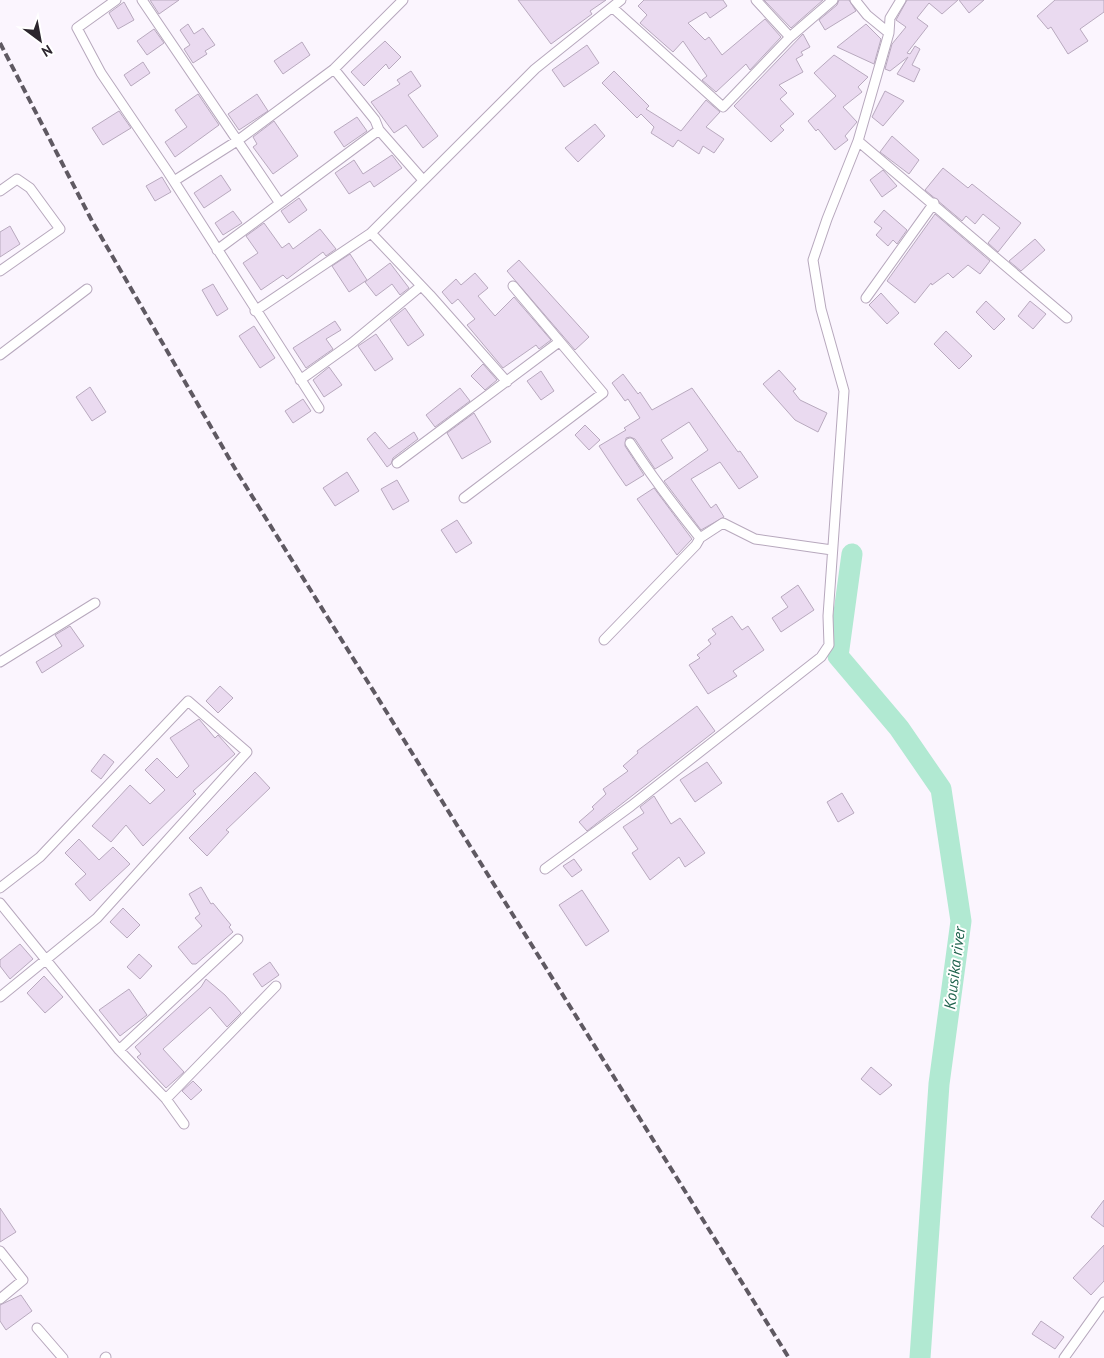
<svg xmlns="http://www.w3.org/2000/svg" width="1104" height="1358" viewBox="0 0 1104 1358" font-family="'PT Sans',sans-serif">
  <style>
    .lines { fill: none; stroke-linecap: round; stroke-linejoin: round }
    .river { stroke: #b1e9d2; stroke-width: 21 }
    .building { fill: #eadaf0; stroke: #b8a9be }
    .street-casing { stroke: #b7a8bd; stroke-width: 11 }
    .street { stroke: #fff; stroke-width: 9 }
    .rail { stroke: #5f5962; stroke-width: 4; stroke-dasharray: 8 4; stroke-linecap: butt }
    .labels { text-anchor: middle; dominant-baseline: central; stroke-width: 4; stroke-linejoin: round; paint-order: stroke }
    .water-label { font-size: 16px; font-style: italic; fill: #21644e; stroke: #fff }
  </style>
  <rect width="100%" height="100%" fill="#fbf5fe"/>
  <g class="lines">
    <!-- river -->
    <path class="river" d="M852,554L838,656L899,728L941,789L961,921L939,1084L920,1358"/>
  </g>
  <!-- building -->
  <path class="building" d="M150,0H179L159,14Z
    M518,0H606L590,11L592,14L551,44Z
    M644,0H723L727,6L710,18L706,12L688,23L705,40L709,37L722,55L765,19L781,37L750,70L746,64L716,92L702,80L707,76L683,41L673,52L640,23L647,15L638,6Z
    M764,0H823L791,28Z
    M839,0H849L856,11L825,30L819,20L837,5Z
    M907,0H958L942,14L929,3L917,18L928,26L907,53L910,54L915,46L920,49L912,65L920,69L914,82L897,74L908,57L890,71L885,69L892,44L906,27L896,20Z
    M959,0H984L969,13Z
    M1055,0H1104V12L1080,29L1088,41L1068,54L1051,27L1048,29L1037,16Z
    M124,2L134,20L118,29L109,13Z
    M188,24L194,34L203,28L215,45L205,51L207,54L193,63L184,49L190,45L180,30Z
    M866,24L881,39L874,64L837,47Z
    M154,29L164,43L147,55L137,41Z
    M803,34L810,47L801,52L803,55L796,59L803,72L779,85L787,93L780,99L794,114L780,126L784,130L771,142L734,106Z
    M385,41L401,57L389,69L386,64L364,86L351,72Z
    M302,42L310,55L283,74L274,61Z
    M587,45L599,63L564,87L552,70Z
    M834,55L868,77L858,87L862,92L843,107L857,122L845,136L848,140L835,150L818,129L816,131L808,121L836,96L814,73Z
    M143,62L150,73L131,86L124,75Z
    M411,71L421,86L408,95L438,136L423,148L406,125L394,133L371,102L400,84L397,80Z
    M614,71L649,106L646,109L681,131L706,100L720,112L706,127L724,139L714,153L703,146L699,154L678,140L673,147L651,133L654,127L641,114L637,118L602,83Z
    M885,91L904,101L883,126L872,117Z
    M198,94L219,125L175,157L165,142L187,127L175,110Z
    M257,94L268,111L239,130L228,114Z
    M119,111L131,128L103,145L92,128Z
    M357,117L367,131L344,147L334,132Z
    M274,121L298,156L273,174L253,147L257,144L253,137Z
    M595,124L605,136L578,162L565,148Z
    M892,136L919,160L909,174L880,152Z
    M392,155L402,168L374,187L370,181L349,194L335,173L354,160L363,174Z
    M943,168L968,188L972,184L1021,223L998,252L988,243L1000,228L983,214L975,224L966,216L962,221L925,190Z
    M883,170L897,186L882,197L870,180Z
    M221,175L231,190L204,208L194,193Z
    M162,177L171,192L155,201L146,186Z
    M299,198L307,210L289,223L281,211Z
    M884,210L907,230L897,244L893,240L888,246L876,235L882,228L874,222Z
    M233,211L242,223L223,235L215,223Z
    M935,214L990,261L980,274L968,265L953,278L948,273L932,285L931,283L915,303L887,281Z
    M264,223L282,248L289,243L293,249L320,229L336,249L326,256L323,252L287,279L283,275L261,290L243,263L258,253L246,236Z
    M10,226L20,244L0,257V232Z
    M1035,239L1045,250L1021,271L1009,261Z
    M350,254L367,280L349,292L332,266Z
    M519,260L589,337L575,350L507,271Z
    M390,263L409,288L400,295L392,284L376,296L365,282Z
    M475,273L488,288L478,296L495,316L514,297L551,340L539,349L536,345L503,368L467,325L475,319L458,299L452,304L442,292L456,279L461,285Z
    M213,284L228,309L217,316L202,290Z
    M881,293L899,313L887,324L869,305Z
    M986,301L1005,319L994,330L976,312Z
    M1030,301L1046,314L1033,329L1018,316Z
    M405,308L424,335L408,346L390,320Z
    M335,321L341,330L326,339L333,349L306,368L293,348Z
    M254,326L275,358L260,368L239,336Z
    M946,331L972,356L959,369L934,344Z
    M376,334L393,359L375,371L358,346Z
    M483,364L497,380L485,390L471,376Z
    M329,367L342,385L324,397L313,380Z
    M779,370L796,389L793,391L800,400L827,413L818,432L795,420L763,384Z
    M541,371L554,391L541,400L527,381Z
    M623,374L638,394L640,392L652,410L692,388L738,452L740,451L758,477L739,489L720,462L691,479L711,508L716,504L724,517L701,530L664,481L708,450L689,422L661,440L673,458L655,469L635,439L630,437L626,438L625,446L644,475L626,486L617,473L599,446L626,430L624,428L640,418L628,399L625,401L612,383Z
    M90,387L106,412L92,421L76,397Z
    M460,388L470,401L435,427L426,415Z
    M303,399L311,411L293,423L285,411Z
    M474,413L491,442L462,459L447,433Z
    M585,425L600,440L589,450L575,435Z
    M375,432L389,449L414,432L418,439L393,458L391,464L387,467L367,439Z
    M347,472L359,491L335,506L323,488Z
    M397,480L409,501L393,510L381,489Z
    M654,488L692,539L677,555L637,499Z
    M457,520L472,543L456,553L441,530Z
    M798,585L814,610L781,632L772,618L788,607L781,597Z
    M732,616L742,630L748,626L764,650L733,671L737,676L708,694L689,665L700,658L697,655L711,644L708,640L716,634L712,629Z
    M70,626L84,646L42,673L36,662L62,646L55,635Z
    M220,686L233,698L218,713L206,701Z
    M697,706L715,731L587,831L579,822L594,809L592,807L606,794L603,789L628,771L623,766L638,753L637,751Z
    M199,719L215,738L218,735L235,754L193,791L196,794L143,846L126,825L111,842L92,826L130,785L150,804L165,790L145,770L157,758L177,778L189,766L170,738Z
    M104,754L114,762L101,779L91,771Z
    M707,762L722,783L695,802L680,780Z
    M255,772L270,788L226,830L229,832L207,856L189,838Z
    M842,793L854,813L838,822L827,802Z
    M654,796L671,824L680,818L705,853L685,867L679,857L650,880L632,853L638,849L623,827L644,813L640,807Z
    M79,839L99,860L113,847L130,864L90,901L75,884L86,874L65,853Z
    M574,859L582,870L572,877L563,866Z
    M201,887L211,904L213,903L231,925L229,927L233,932L196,964H192L178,947L202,926L195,918L200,914L189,894Z
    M582,890L609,931L586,946L559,905Z
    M123,908L140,925L127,938L110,922Z
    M20,944L33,959L10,979L0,966V960Z
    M139,954L152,966L140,979L127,967Z
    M270,962L279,975L262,987L253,974Z
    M44,976L63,997L45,1013L27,993Z
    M206,979L225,995L241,1013L227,1027L210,1007L163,1049L184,1072L166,1088L137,1057L141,1054L135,1047L201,987Z
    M129,989L147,1015L120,1036L99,1010Z
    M871,1067L892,1085L880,1095L861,1079Z
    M193,1081L202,1090L191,1100L182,1091Z
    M1104,1200V1227L1091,1217Z
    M0,1208L16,1232L0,1242Z
    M1104,1245V1281L1091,1295L1073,1278Z
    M21,1295L32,1311L6,1330L0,1321V1305Z
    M1041,1321L1064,1337L1055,1349L1032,1334Z"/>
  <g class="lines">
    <!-- street casing -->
    <g class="street-casing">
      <path id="street" d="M116,0L77,28L101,73L168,172L319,408
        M142,0L279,202
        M756,0L790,37
        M855,0L867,15L889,33
        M613,8L723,107L790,37L833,0
        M334,69L375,120L379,130L423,180
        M858,141L1067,318
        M174,181L237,141L334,69L403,0
        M0,191L17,179L30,188L60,229L0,271
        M217,250L379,130
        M866,298L934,203
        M255,311L371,233
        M0,355L87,289
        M300,380L352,343L421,286
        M507,382L430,295L371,233L535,69L621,0
        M630,443C652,477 675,507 700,538
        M397,463L559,342
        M464,498L603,393L513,286
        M604,640L696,545L700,538L723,523L755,539L832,550
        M0,662L95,603
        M545,869L631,806L821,657L829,645L828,616L844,391L821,309L813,260L827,219L858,141L889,33L890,18L901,0
        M0,888L40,857L188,701L247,752L97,918L0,997
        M0,903L119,1050L166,1099L184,1124
        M119,1050L238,939
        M166,1099L276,986
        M0,1251L23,1280L0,1299
        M37,1328L63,1358
        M105,1358L106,1357
        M1064,1358L1104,1302"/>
    </g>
    <!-- street -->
    <use href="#street" class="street"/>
    <!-- rail -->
    <path class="rail" d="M0,43L92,221L237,472L789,1358"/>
  </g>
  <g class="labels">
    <!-- water labels -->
    <g class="water-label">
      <text transform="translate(954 968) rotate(-83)">Kousika river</text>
    </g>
  </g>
  <!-- north arrow -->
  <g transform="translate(40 40) rotate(148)" stroke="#ffffff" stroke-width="4" paint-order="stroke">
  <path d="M0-4L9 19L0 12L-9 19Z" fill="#2b252d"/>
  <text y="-8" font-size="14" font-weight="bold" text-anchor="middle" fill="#2b252d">N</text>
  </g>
</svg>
